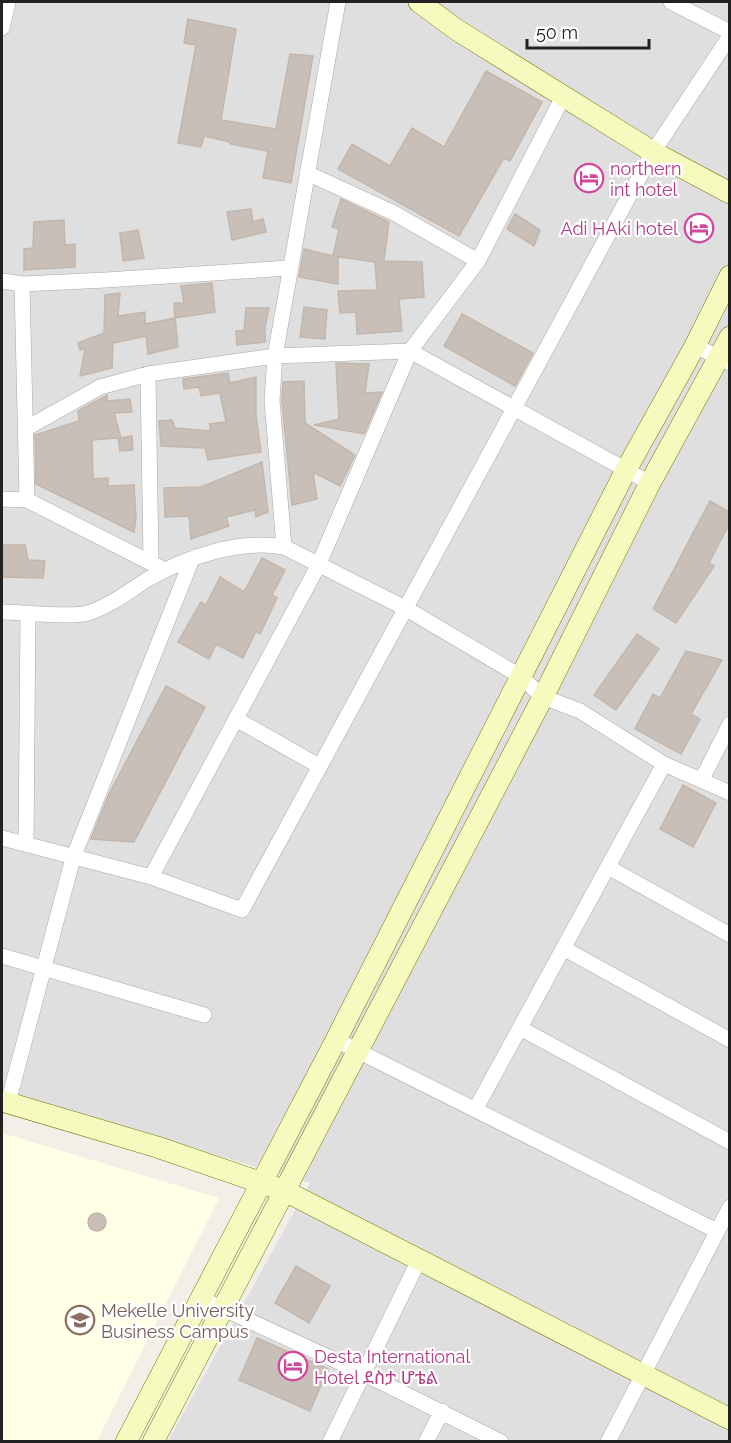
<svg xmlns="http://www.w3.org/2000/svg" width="731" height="1443" viewBox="0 0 731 1443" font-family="Raleway,'Noto Sans Ethiopic',sans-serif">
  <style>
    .residential { fill: #e0dfdf }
    .education { fill: #ffffe5 }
    .building { fill: #c7bfb8; stroke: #c4b6ab; stroke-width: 1.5 }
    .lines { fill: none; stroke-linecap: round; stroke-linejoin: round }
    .street-casing { stroke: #a9a9a9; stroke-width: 16 }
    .secondary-casing { stroke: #707d05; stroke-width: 22 }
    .street { stroke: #fff; stroke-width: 15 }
    .secondary { stroke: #f7fabf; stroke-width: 21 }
    .labels { text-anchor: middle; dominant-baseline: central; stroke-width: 4.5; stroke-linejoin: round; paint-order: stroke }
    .hotel-label { font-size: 18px; fill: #b23c85; stroke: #fff; text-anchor: start }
    .education-label { font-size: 18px; fill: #785e54; stroke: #fff; text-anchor: start }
  </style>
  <rect width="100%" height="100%" fill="#f2efe9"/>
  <!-- residential -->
  <path class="residential" d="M2,2H729V1441H168L310,1183L2,1091Z"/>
  <!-- education -->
  <path class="education" d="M2,1133L219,1198L97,1441H2Z"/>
  <!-- building -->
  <path class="building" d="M188,19L236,29L221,120L276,129L290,54L313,56L291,183L263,178L268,151L230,144V142L204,136L201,147L178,143L196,45L184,43Z
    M486,71L542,102L510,161L504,158L459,236L338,169L352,144L390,166L412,128L444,147Z
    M341,199L389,222L384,261L422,262L424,297L399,299L402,331L357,334L356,312L340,313L338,291L377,290L375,262L333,256L339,229L332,227Z
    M251,209L253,222L263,219L266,232L232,240L227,212Z
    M515,214L540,230L534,246L507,229Z
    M64,220L65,245L75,244V267L24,270V249L33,248L34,222Z
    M138,230L144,258L123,261L120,233Z
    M304,249L338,257V284L299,277Z
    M212,283L215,312L175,318L174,303H184L181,286Z
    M120,293L118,316L145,312V324L175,318L178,347L148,354L146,336L113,343L112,368L80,376L85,349L80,350L78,343L104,333L105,295Z
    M304,307L327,310L325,339L300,337Z
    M246,308H269L265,327V342L237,345L236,331H244Z
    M462,314L533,353L515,386L444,346Z
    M336,363L369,364L365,393L382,392L364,434L314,425L339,419Z
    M228,373L230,383L256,377V416L261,452L208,460L205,448L161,446L159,421L172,420L175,428L210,431V424L226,422L220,393L201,396L199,387L184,389L183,379Z
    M304,381L305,423L355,455L340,486L313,472L317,499L292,505L282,401L283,382Z
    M107,395V401L130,399L132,412L114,413L121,438L132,436L133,450L120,451L118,438L92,440L93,479L108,478V486L134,485L136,518L134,532L36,484L35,435L79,421L78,411Z
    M262,462L268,512L256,517L255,510L226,517L229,526L191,539L189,516L165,517L164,488L201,487Z
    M710,501L729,512V524L709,563L714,566L676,623L653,609Z
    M2,545H25L28,560L45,561L43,578L2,577Z
    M262,558L285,570L272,595L277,598L260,634L256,631L243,658L216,644L209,659L178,642L201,602L206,605L220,577L244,592Z
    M637,634L659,649L616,710L594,695Z
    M686,651L722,660L691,714L700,719L681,754L635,729L653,694L660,698Z
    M166,686L205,707L134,842L91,839L109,794Z
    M683,785L716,803L693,847L660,829Z
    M88 1222a9 9 0 1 1 18 0a9 9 0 1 1-18 0Z
    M296,1266L330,1286L309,1323L275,1303Z
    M257,1338L328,1369L310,1411L239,1380Z"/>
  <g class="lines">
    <!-- street casing -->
    <g class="street-casing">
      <path id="street" d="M671,2L730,32
        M2,28L8,2
        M307,173L394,213L478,261
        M2,281L22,284L106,280L289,268
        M22,284L27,500
        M695,346L730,363
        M148,374L151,561
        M27,428L100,387L148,374L275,356L410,351L650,483
        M2,499L27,500L159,567
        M284,547L272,400L275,356L338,2
        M2,612C22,612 71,618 88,613C110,606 129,591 148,579C187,557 239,539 284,547L405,608L520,676L543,697L580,711L664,764L730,793
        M236,719L319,766
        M702,779L730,724
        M2,838L151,877L242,910L653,152L730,36
        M26,844L28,613
        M608,867L730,935
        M151,877L318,566L410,351L478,261L564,95
        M563,948L730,1040
        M2,956L204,1015
        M520,1028L730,1142
        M336,1040L717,1231
        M8,1103L73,858L192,559
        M475,1110L664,764
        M202,1299L365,1374L501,1442
        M330,1442L419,1260
        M426,1442L442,1411
        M608,1442L730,1207"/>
    </g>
    <!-- secondary casing -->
    <g class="secondary-casing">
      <path id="secondary" d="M419,2L457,30L653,152L730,193
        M2,1101L157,1147L283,1190L730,1419
        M126,1442L336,1040L626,470L695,346L730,276
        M153,1442L543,697L650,483L730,337"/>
    </g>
    <!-- street -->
    <use href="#street" class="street"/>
    <!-- secondary -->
    <use href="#secondary" class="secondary"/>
  </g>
  <!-- icons -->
  <defs>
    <g id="hotel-ring" transform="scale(1.5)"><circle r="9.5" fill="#fff" stroke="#d1479c" stroke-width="1.5"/><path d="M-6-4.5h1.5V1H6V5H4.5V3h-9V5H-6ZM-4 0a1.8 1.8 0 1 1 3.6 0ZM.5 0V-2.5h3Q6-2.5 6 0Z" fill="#d1479c"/></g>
    <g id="university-ring" transform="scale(1.5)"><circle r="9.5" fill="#fff" stroke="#8d6e63" stroke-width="1.5"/><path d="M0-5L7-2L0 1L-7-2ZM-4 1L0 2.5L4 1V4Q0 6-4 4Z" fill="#8d6e63"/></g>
  </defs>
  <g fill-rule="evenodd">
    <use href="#hotel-ring" x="589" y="178"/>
    <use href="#hotel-ring" x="699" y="228"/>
    <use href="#university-ring" x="80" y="1320"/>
    <use href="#hotel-ring" x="293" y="1366"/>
  </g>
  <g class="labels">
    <!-- hotel labels -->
    <g class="hotel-label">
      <text x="610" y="168">northern<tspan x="610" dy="21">int hotel</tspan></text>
      <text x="678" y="228" text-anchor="end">Adi HAki hotel</text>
      <text x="314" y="1356">Desta International<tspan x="314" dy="21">Hotel ደስታ ሆቴል</tspan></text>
    </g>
    <!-- education labels -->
    <g class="education-label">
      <text x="101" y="1310">Mekelle University<tspan x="101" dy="21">Business Campus</tspan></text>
    </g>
  </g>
  <!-- border -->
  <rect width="731" height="1443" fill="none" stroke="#222222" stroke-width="6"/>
  <!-- scale -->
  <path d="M527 39v9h122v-9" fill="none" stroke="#222222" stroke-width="3"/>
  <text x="536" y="39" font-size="18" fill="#222222" stroke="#ffffff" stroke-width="4.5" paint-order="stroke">50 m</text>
</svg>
